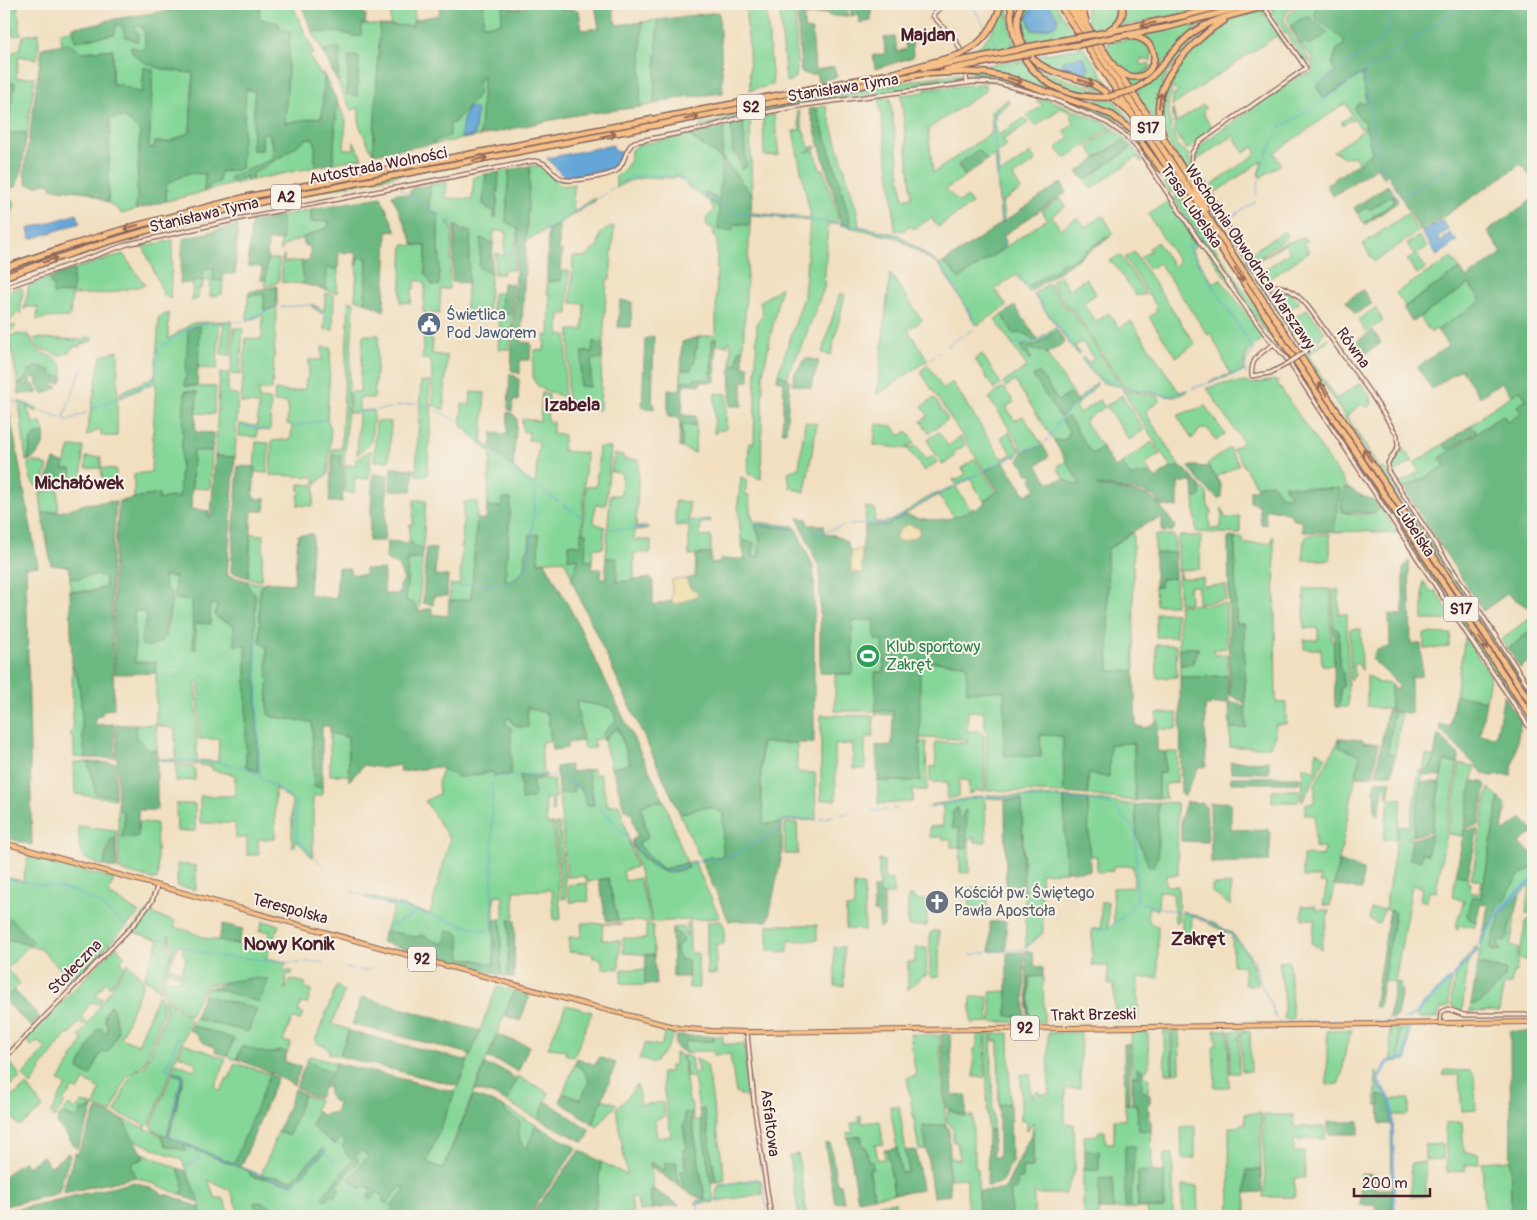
<svg xmlns="http://www.w3.org/2000/svg" width="1537" height="1220" viewBox="0 0 1537 1220" font-family="Pangolin,sans-serif">
  <style>
    .green { fill: #85d799; stroke: #687b62; fill-rule: evenodd }
    .forest { fill: #6cb881; stroke: #5b6c56 }
    .sand { fill: #eeda9e; stroke: #9c7c64 }
    .water { fill: #63a6d7; stroke: #566281 }
    .lines { fill: none; stroke-linecap: round; stroke-linejoin: round }
    .stream { stroke: #63a6d7; stroke-width: 1 }
    .canal { stroke: #63a6d7; stroke-width: 2.5 }
    .secondary-casing { stroke: #84625f; stroke-width: 5.5 }
    .primary-casing { stroke: #84625f; stroke-width: 6 }
    .highway-casing { stroke: #84625f; stroke-width: 8 }
    .secondary { stroke: #fbe5cf; stroke-width: 3 }
    .primary { stroke: #f5bf86; stroke-width: 4 }
    .highway { stroke: #f5bf86; stroke-width: 5 }
    .secondary-bridge-casing { stroke: #84625f; stroke-width: 5.5; stroke-linecap: butt }
    .highway-bridge-casing { stroke: #84625f; stroke-width: 8; stroke-linecap: butt }
    .secondary-bridge { stroke: #fbe5cf; stroke-width: 3 }
    .highway-bridge { stroke: #f5bf86; stroke-width: 5 }
    .oneway { stroke: #976754 }
    .labels { text-anchor: middle; dominant-baseline: central; stroke-width: 4; stroke-linejoin: round; paint-order: stroke }
    .shield { fill: #f7f3e8; stroke: #7e5f64; stroke-width: 1 }
    .shield-label { font-size: 15px; font-weight: bold; fill: #4a1f2b }
    .street-label { font-size: 16px; fill: #4a1f2b; stroke: #f7f3e8 }
    .service-label { font-size: 16px; fill: #4e5e75; stroke: #f7f3e8; text-anchor: start }
    .leisure-label { font-size: 16px; fill: #27864d; stroke: #f7f3e8; text-anchor: start }
    .worship-label { font-size: 16px; fill: #5b616d; stroke: #f7f3e8; text-anchor: start }
    .quarter-label { font-size: 19px; font-weight: bold; fill: #4a1f2b; stroke: #f7f3e8 }
  </style>
  <rect width="100%" height="100%" fill="#f7f3e8"/>
  <filter id="ink" filterUnits="userSpaceOnUse"><feTurbulence type="fractalNoise" baseFrequency=".02" numOctaves="2"/><feDisplacementMap in="SourceGraphic" scale="10" xChannelSelector="R" yChannelSelector="G"/><feConvolveMatrix kernelMatrix="1 2 1 2 8 2 1 2 1" color-interpolation-filters="sRGB"/></filter>
  <filter id="wash" filterUnits="userSpaceOnUse"><feTurbulence type="fractalNoise" baseFrequency=".0096" numOctaves="4" result="noise"/><feDisplacementMap in="SourceGraphic" scale="20" xChannelSelector="R" yChannelSelector="G"/><feGaussianBlur stdDeviation="1.12" result="paint"/><feColorMatrix in="noise" values="0 0 0 0 0 0 0 0 0 0 0 0 0 0 0 0 0 1.4 0 .05"/><feComposite in="paint" operator="in"/></filter>
  <g filter="url(#wash)">
    <rect width="100%" height="100%" fill="#f1dfc0"/>
    <!-- green -->
    <path class="green" d="M8,4H17L21,34L13,36Z
      M260,4H292L314,53L309,56L321,75L322,72L324,75L322,117L285,123L290,32L279,29L259,18Z
      M391,4H415L413,26L390,25Z
      M484,4H503L501,24L482,25Z
      M779,4L790,5L795,11L797,69L796,76L790,81L786,82Z
      M1003,4H1009C1008,19 1010,33 1016,47L1010,43L1011,48L966,57L964,55C987,46 996,26 1003,4Z
      M1025,4H1034L1027,16L1031,29L1036,31L1053,27L1058,18L1048,4H1055L1115,94H1112L1046,66L1037,60H1039V55L1080,48L1072,36L1029,44L1028,39L1024,42C1020,26 1019,19 1025,4ZM1083,57L1086,73L1065,69V60Z
      M1086,4H1111L1108,6L1111,10L1115,7V4H1120V17L1112,27L1099,31L1098,28L1094,30L1106,47H1108V43L1128,39L1140,40L1152,51L1151,61L1141,59L1139,63L1144,65L1149,63L1150,65C1141,80 1127,75 1116,65C1106,49 1082,23 1086,4Z
      M1124,4H1167L1195,7L1220,4L1176,15L1115,28C1124,22 1127,14 1124,4Z
      M1284,4H1298L1287,11L1284,20C1288,34 1310,55 1310,63L1304,60L1271,13L1274,10L1271,9L1272,8Z
      M1306,4H1319H1316L1315,17L1345,40L1343,46L1337,49L1332,65L1336,72L1316,87L1324,98L1365,72L1366,74L1363,76L1367,102L1361,104L1366,126L1361,129L1354,118L1343,125L1341,122L1352,115L1346,103L1274,153L1281,164L1260,178V175H1258L1262,161L1216,192L1212,185L1257,153L1253,147L1244,153L1233,136L1195,161L1198,148L1211,137L1299,76L1312,73V57L1300,44L1306,43L1291,26L1296,37C1284,18 1284,12 1306,4Z
      M766,5L773,85L750,90L749,46L745,7Z
      M1264,10L1263,16L1267,14L1288,46L1286,47L1276,36L1172,106L1173,94H1176L1177,90L1172,88L1168,105L1169,117L1172,131L1179,147L1189,155L1192,169L1210,197L1220,221L1296,336L1303,350L1214,216H1218L1213,209L1212,210L1215,214L1214,215L1171,147C1152,108 1162,80 1191,50C1199,42 1207,32 1217,27C1231,19 1248,15 1264,10Z
      M1217,17L1196,28L1157,71L1135,87L1133,83L1131,86L1121,73L1136,78L1155,64C1159,50 1150,41 1137,36Z
      M658,20L654,104L640,107L642,22Z
      M116,23C123,25 124,30 125,36L138,34L134,27L136,26H141L145,33V49L140,50L133,47L132,51C148,67 170,72 193,73L190,132L169,142H156L154,148H149L153,70L142,92C131,92 124,83 112,84L113,49L82,52L68,43L62,44L60,32L74,30L75,41L114,34Z
      M362,24L380,25L373,154L359,125V108L351,110L338,83L340,49H330L323,52L312,31C323,34 334,31 344,33C350,35 354,37 360,36ZM349,56L359,57L357,96L347,95Z
      M1211,25C1207,32 1196,40 1189,47C1159,77 1160,86 1159,127L1136,94H1139L1137,90C1169,73 1177,41 1211,25Z
      M38,33L39,48L37,59L19,56L16,78L35,77L27,133H7L15,83L4,84V52L13,53L20,49L23,36Z
      M1027,58H1029C1047,79 1081,81 1105,94V96C1071,97 1048,83 1027,58Z
      M1021,59C1047,90 1070,103 1112,99L1125,113L1161,166L1126,123L1016,79L967,71L966,69L1017,60L1018,64Z
      M974,73L1002,78L1108,115L1132,132L1175,189L1174,193L1169,192L1161,176L1155,172L1136,144L1123,131L1109,122L1041,93L997,82L969,80L967,74L971,77L972,74Z
      M484,74L480,136L433,144V141L450,123H454C459,116 467,110 471,104C477,95 475,82 484,74Z
      M960,74V77L963,74V79L955,83L810,103L758,113L700,128V125L722,120L723,116L940,76Z
      M976,84V86L978,87V84H985V91L928,129L933,173L992,132L991,111L1008,99L1009,102L995,115L996,129L999,135L1024,118L1028,123L1003,140L1007,146L997,153L1000,174L1031,153L1036,161L1013,176L1021,190L1002,202L1004,221L1001,224L995,155L987,160L979,150L958,166L965,176L946,189L959,202L967,197L972,204L938,227L931,218L914,229L913,227H906L905,230L895,231L892,192L879,98L890,97L903,199L912,197L901,95L925,92V90Z
      M245,89L255,91L252,149L262,150V135L264,132L269,133L271,143L273,145L272,159L232,182L247,176V181L208,190L209,186L220,172L241,169Z
      M1041,97L1052,101V103L1054,102L1071,109L1070,112L1061,108L1036,126L1027,116L1042,106L1040,101L1037,103L1036,102Z
      M337,101L346,121L344,149H354V142L362,158L333,163Z
      M1203,105L1206,108L1203,110L1204,115L1213,130L1190,148L1187,149L1176,134L1172,110L1173,108L1176,123Z
      M826,106L857,211L859,226L899,235L940,265L943,263L949,267L959,279L1047,219L1042,211L1060,198L1066,206L1052,216L1060,229L1078,217L1085,227L1103,215L1113,233L1070,262L1059,265L1058,269L1029,286L1032,290L1029,292L1016,275L995,289L1007,306L977,325L940,266L897,238L840,225V223L851,225L839,180L816,108Z
      M1073,110L1103,122L1111,127L1066,159L1056,148L1069,138L1064,131L1075,123L1070,116Z
      M797,111H799L803,131H804L809,148L816,146V148L805,152L814,150L820,169H823L835,206L838,216L837,224H828L824,288L802,345L786,378L778,374L804,297L810,221L752,215V213L811,218L793,131L800,130Z
      M694,114V116L189,217V213L230,203L525,145Z
      M774,115L779,155L764,156L763,117Z
      M120,116L125,117L140,131L136,210L121,214L115,207L108,203L110,119Z
      M750,120L752,195L723,159L719,200L705,192L704,198L687,186V182L675,175V178C653,178 634,175 616,188V176C626,171 631,161 631,150L639,145L688,135L722,158L724,127L731,125L733,153L739,157L741,169L746,167L743,121Z
      M1113,128L1132,145L1130,148L1123,140L1096,158L1088,146Z
      M1366,128L1373,153L1359,163L1354,156L1345,158L1338,153L1333,152Z
      M311,138L315,141V167L252,180V174L284,155L306,139Z
      M1133,147L1143,161L1141,162L1137,157L1091,189L1085,180Z
      M530,166H542L559,184L562,186L574,184L573,212L595,198V201L548,230L547,228L525,242Z
      M509,170L506,222L518,228L517,242H515L514,270H504L503,274H494L496,253L504,256L506,231H494L493,244L486,240L480,268L487,273H491L488,313H476L475,318H465L471,232L456,226L455,231L447,221L453,232L449,289H441L439,314L423,312L425,284L422,281H415L414,289H412L411,303L400,302L403,245L426,246L425,273L440,255H438V215L429,209L430,185L447,182L446,198L472,199L474,177L486,174L483,204L494,210L496,217L499,172Z
      M188,173H205L204,192L166,201V184Z
      M1177,194L1199,225H1196L1200,232L1201,231L1199,227L1200,226L1290,358L1288,359L1262,327L1202,244L1174,199Z
      M1390,196L1393,197L1395,202L1364,223L1357,213L1365,208L1371,209Z
      M709,201L719,206L733,224L750,225L743,349L739,350L737,364L731,366V342H728V345H716V339H713L711,379L693,382L681,381V370H691L695,359V349H697L698,337L714,335L716,333L717,238L714,237V229L707,226L706,219L714,210Z
      M1165,203H1171L1197,245L1191,250L1213,283L1220,279L1265,337C1256,344 1245,352 1244,364C1243,366 1244,369 1243,371L1209,383V382L1230,374L1211,333L1208,335L1159,263L1149,269L1141,257L1150,251L1149,248L1157,242L1174,267L1179,262L1148,214Z
      M311,209V222L329,221L328,227L285,245L281,251H280L282,216Z
      M1408,213L1418,232L1374,262L1363,244Z
      M614,226L610,279H607L603,343L593,342L592,352H582L580,386L590,387L592,358L602,359L600,409L594,410L567,399L570,330H583L584,304L571,303L573,256L587,257L592,250L598,246C600,232 600,231 614,226Z
      M1284,231L1288,237L1252,261L1248,255Z
      M1419,236L1427,247L1416,254L1426,268L1417,274L1407,260L1415,255L1407,244Z
      M1304,238L1308,240L1304,243L1309,252L1266,281L1260,273L1290,252L1285,244L1256,262L1261,270L1258,272L1253,263L1282,244Z
      M173,240L170,299L164,295L143,246Z
      M1134,252L1195,344L1176,357L1149,317L1157,312L1155,308L1157,307L1125,258Z
      M123,254L145,285L109,293L72,295L70,317L45,318L37,320L38,307H26L24,310L29,285L51,277L50,283L72,293L74,269Z
      M284,255V262L302,261L303,284L282,282V260Z
      M1120,255L1146,294L1136,296L1114,264L1109,261Z
      M358,257L367,258L365,302L355,299Z
      M1451,257L1460,269L1405,306L1396,293L1439,265L1441,267L1443,265V263Z
      M267,259H279V280L277,283L265,286Z
      M203,268L214,269L213,280L223,281L222,294L210,297L211,280L203,281L202,288H199L198,299L192,301L193,280Z
      M327,268L338,269L337,293L326,290Z
      M562,271H569L568,314H560L559,334L567,335L564,397C529,385 532,386 534,350L544,351L545,335L549,336L550,294H547V281H561Z
      M890,273L922,320L908,330L928,360L877,395Z
      M1060,275L1069,290L1086,278L1096,294L1083,303L1096,322L1109,313L1119,328L1131,321L1179,392L1187,390V392L1174,397L1164,396L1103,383L1095,376L1081,359L1083,357L1088,363L1094,359L1082,342L1075,346L1080,354L1078,355L1033,294L1047,284H1049L1066,309L1071,310L1100,353L1099,355L1102,356L1118,381V383L1122,384L1072,308L1067,307L1051,283L1052,281Z
      M1469,284L1482,301L1437,330L1436,329L1431,333L1420,317Z
      M20,287L23,290L20,315L18,312L7,325L16,326L8,334L4,335V293Z
      M781,287L763,373L761,479L748,474L749,443H754L757,322L763,315L760,302Z
      M1272,287C1283,287 1294,293 1300,302L1285,312L1273,295Z
      M326,293L334,295L333,330L324,329L325,315L312,307V304L324,311Z
      M493,293H502L501,314H512L510,349H498L500,315L492,314Z
      M840,293L845,295L831,355L822,353Z
      M264,294V311L277,306L272,390H259V399L271,400L270,431L257,429V437L239,436L240,424L257,426L259,404L241,403L246,338L262,339L263,315L247,321L248,296Z
      M349,301L354,303L344,465L340,467L332,455V449H341Z
      M1375,308L1383,321L1366,332L1358,320Z
      M1307,309L1325,332L1320,336L1321,338L1308,346L1291,320Z
      M169,313L168,339L193,323L222,321L219,328L217,369L198,368L200,326L185,386L216,387L214,414L196,413L197,392L185,391L179,498L170,497L159,500V494L134,498V474L151,472L156,382L120,398V393L155,376L159,317Z
      M1002,315L1014,334L1024,332L1033,340H1038L1055,327L1057,330L1040,342V344L1022,346L1021,347L1028,359L1027,348L1039,351H1045L1072,392L1058,401L1039,373L1033,376L1060,417L1097,382L1096,386L1075,407L1080,413L1099,400L1105,407L1084,421L1102,447L1093,454L1070,432L1065,440L1054,441L1015,381L1006,387L1003,383L1027,367L995,319Z
      M224,321H232L230,355L221,354Z
      M234,328H243L240,375L231,374Z
      M17,334L29,335V338H32C33,362 64,347 63,377L53,376L37,366L30,371L22,383L18,384L9,336Z
      M363,335H379L374,398H359V411L374,410L371,443L357,455L359,413H349L350,392H360Z
      M426,336L433,340L432,354L447,356L444,410L433,405L431,360L422,359L424,337Z
      M87,337L93,338L92,341L81,344L79,347L74,346L69,352L58,356L52,352L39,349L36,346L35,338L85,340Z
      M1328,338L1329,340L1312,352L1309,356L1336,399L1361,383L1371,398L1368,401L1372,400V404L1366,408L1362,404L1346,416L1380,468L1385,469L1455,579L1529,690L1528,692L1533,702L1358,438L1305,354Z
      M322,347L331,348L327,419L331,429L328,474L315,484V477L270,475L272,441L291,439L292,425L287,424L288,403L274,402L275,390L291,392L305,389L306,379H308L309,360H322Z
      M118,351L117,436H101V429L86,436L101,356Z
      M982,354L1001,384L994,389L975,359Z
      M1299,358L1533,711V714L1297,359Z
      M1293,362L1533,724V725L1518,702L1514,703L1291,363Z
      M928,365L943,389L952,382L1002,459L1012,454L1001,438L1009,432L1020,450L1016,458L1014,456L985,471L920,371Z
      M220,373H229L228,391L230,392V394L238,395L235,457L215,456Z
      M1275,380L1348,488H1344L1341,511C1350,516 1374,516 1381,508L1397,532L1393,534L1363,531L1334,532L1340,489H1322L1284,486L1292,497L1280,495L1271,483L1256,486L1236,453L1232,450L1243,442L1207,388L1221,384L1249,382L1251,384Z
      M421,381L430,382L429,404L432,405L427,476L416,475Z
      M1002,388H1004L1014,402L1006,407L1015,421L1023,416L1043,446L1022,453L1021,446L989,398Z
      M1122,389L1158,397L1161,400L1145,412L1180,467L1171,468Z
      M1520,390L1526,399L1522,413L1508,422L1503,415L1440,458L1445,466L1427,477L1403,488L1400,484L1419,471L1414,463L1443,444L1448,450L1476,431L1470,426L1483,417L1482,415Z
      M471,392L485,393L482,441L529,481L535,484L539,441L528,440L529,432H523L522,419L540,421L542,392L549,395L547,421L553,422V433L564,435L563,451L586,453L581,545L569,544L579,559L572,577L564,560L537,562L539,535H530L529,550L525,552V567C521,574 514,581 505,580L511,499L502,507L487,506L491,453L469,433V431L461,426L462,404L470,405Z
      M715,393L727,394L726,428L724,430H719L714,434Z
      M1122,395L1144,430L1129,440L1106,406Z
      M934,398L947,418V420L929,433L921,421L928,416L922,406Z
      M19,401L37,408V412L26,407L35,425L40,421L45,433L36,434L31,440L28,461H26Z
      M1205,406L1225,434L1216,441L1207,428L1199,430L1192,439L1178,417V415Z
      M376,421L391,422L389,461H374Z
      M805,422L817,424L805,492L790,488L788,472L799,468Z
      M876,424L893,426L900,436L907,431L915,443L907,446L908,448L917,446L926,460L933,455L937,462L924,471L908,449L874,445Z
      M682,425H696L695,453L682,448Z
      M939,432L948,446L960,437L965,445L953,453L955,456L943,465L928,442V439Z
      M256,442L269,443L267,473L254,472Z
      M1152,442L1160,454L1145,464L1151,473L1130,476L1122,463Z
      M70,447H83L82,481L80,483L73,484L71,469H63Z
      M599,447L611,448L606,505H595L594,523L605,527L603,548H593L592,561H585L586,533L583,532L586,486L596,487Z
      M1229,448L1239,465L1216,477L1207,464Z
      M1401,449L1405,451L1413,461L1393,474L1391,465Z
      M193,450L212,451L210,489L192,488Z
      M371,450L369,479L355,478L354,493L344,492L346,465H355L356,459Z
      M614,454L623,455V459L639,460L636,527H648V529L634,530V540H651V551L650,553H634V581L617,582L606,558L610,495H621L622,473L611,472Z
      M86,457H101V468L116,469V477L114,479L103,481L101,468H86Z
      M975,459L997,493L984,501L970,479L957,486L953,479L956,480L966,474L962,468Z
      M34,461L48,466L41,489C29,484 30,475 28,464Z
      M1066,461L1082,485C1070,487 1063,478 1058,469L1059,468L1058,466Z
      M741,477L747,480L745,494L749,495L750,511L754,522L794,526L796,529L755,525L760,538L759,557H753L754,544L741,540L738,504Z
      M299,484L315,485L313,506L298,505V495L300,494L301,492L299,491Z
      M955,486L971,510L970,511L955,518L938,495L887,525L865,526L866,507L875,509L874,522C878,522 883,523 886,522C903,518 920,499 938,493L939,495Z
      M1200,486L1207,493L1208,506L1213,513H1209L1210,529L1221,528L1222,508L1223,510L1225,518L1240,517V534L1196,532L1194,498L1199,497L1201,495Z
      M58,490V511L42,513L40,492Z
      M414,500H426L423,548L414,546L409,543L410,524H413Z
      M675,501L689,502V521L710,519L711,522L700,523V537L711,536V553L689,555V525L675,526Z
      M464,502H478L471,600L449,601L451,583L453,585L460,584Z
      M1133,532L1134,671L1109,672L1107,550Z
      M251,534L264,535L261,581L248,578Z
      M1330,534V560H1303C1303,532 1303,535 1330,534Z
      M1155,535H1172L1175,537V553H1155Z
      M1180,536H1201L1200,569L1180,570V578H1203V586L1226,585V600L1198,603V586H1189L1190,603H1179L1178,538Z
      M1272,537H1274L1276,702L1286,703V724H1276L1274,741L1270,742L1272,745L1269,747H1230V728H1246L1244,624H1236L1235,538H1243V544L1272,543Z
      M408,559H422L419,612L416,611L406,601Z
      M93,574L99,575L104,577L106,587L91,591H70V578H80Z
      M164,576L175,577L192,601L196,649L195,623L210,603L218,606L215,614L217,618L234,625L246,644V766L257,771L255,593C250,591 246,586 247,581L262,584L260,591L267,647L268,714L273,717L312,722L314,787H322V795L313,796V858L296,840L295,846H292V801L275,788V839H258L259,855H247V838H236L235,823H200V796H235V775L212,770V766L199,765L200,760L218,762L219,739H199V681H196L197,765L159,760L158,759H176L175,729L156,725L157,750H148L136,739V724L156,725V663H135L134,611C141,610 146,612 148,619L143,626L155,642C170,638 170,607 171,594L165,589Z
      M1175,578L1176,605H1156L1155,587H1160L1161,579Z
      M1423,581L1432,592L1436,591L1453,618L1452,620H1423Z
      M1304,589H1331V641H1334V665H1322L1321,649H1304V640H1318V628H1304Z
      M1333,590H1339V614H1347L1348,707H1338L1340,702V689L1343,686V673L1339,666V631L1333,625Z
      M1226,604L1227,648L1213,650L1214,655L1228,654V676L1180,677V665L1192,664L1198,652V648H1179V605Z
      M1156,613H1176V637H1156Z
      M1533,615V629L1508,649L1501,640Z
      M874,620L883,640L884,672H876V711H893V715L877,714L876,716L875,711H835V674H853L852,621Z
      M1350,629H1361L1362,670L1357,663L1354,664L1353,669L1355,676L1350,680Z
      M1424,633L1451,634L1449,647L1424,649Z
      M1465,637L1490,675L1486,701L1469,697L1455,696Z
      M1156,645H1176L1177,677L1157,678Z
      M919,661L967,664L1004,691L1041,756L1040,735L1063,736L1064,793L987,790V730L985,729L984,712L968,711L967,731H979L984,734L985,791H976L969,794L968,780H959V796L947,799L948,782H930V767H936L935,742L967,743V739L920,738Z
      M72,665C85,683 79,733 86,758L74,757V737H71L70,732L73,731Z
      M1367,676L1373,678L1377,683H1387L1388,682L1391,685V710L1367,706Z
      M575,701L612,708L617,721L602,734L603,738L593,740L595,748L584,749Z
      M527,707L548,714L551,741L541,742L543,774H546L547,776H520L534,792L532,780L544,778L554,780L556,798H553L554,812H552L551,798L545,799L547,825L553,824L561,919L554,920L552,890L514,891V915L512,920H509L508,977L501,975V919H503V895L494,896V965L476,960L461,958L459,935L444,944L434,941L423,935L415,937L387,931L385,937L383,936L394,907L364,897L365,895L430,914L450,839L425,801L439,794L438,783L442,769L460,777L494,772V775L506,726L505,723L507,718H510L513,724L521,728Z
      M1394,712L1400,713L1401,717L1395,755L1390,754L1388,751Z
      M1157,713H1177V729H1157Z
      M821,715L874,716L873,737L865,738V769H853V744L835,745L836,800H821Z
      M618,727L630,765L611,768L604,741L608,735Z
      M330,733L349,737V775H330Z
      M1340,738L1339,747L1360,755L1330,906L1323,905L1327,884L1320,883V877H1303V855L1323,856L1324,848L1315,847V815H1305V807L1307,803H1315V784Z
      M761,742L797,743V772L815,773L816,820L782,821L778,823L764,825L761,795Z
      M919,742H926L927,790H913V801L911,802L878,804V781H920Z
      M1134,743L1135,801L1088,795V774L1108,776L1110,744Z
      M1316,751L1326,757L1302,802L1303,766L1315,771Z
      M1165,752H1177V783L1165,784V796L1167,798H1158V773H1165Z
      M1426,755L1434,757C1433,763 1429,766 1428,771H1423L1413,836L1408,837V839H1412L1409,859L1422,853L1428,854L1444,761L1458,763L1436,892L1429,891L1427,902L1420,900L1422,887L1412,885L1395,982L1383,981L1395,912L1385,909L1378,924L1369,919L1371,909H1385L1399,826H1410L1419,770L1423,771Z
      M74,762H88L96,794L115,796V799L75,794Z
      M1460,763L1475,767L1463,836L1448,834Z
      M176,764L193,767L195,769V780L176,781Z
      M593,769L594,775L600,774L608,806L619,804L636,867L623,871L625,881L639,878L652,922L618,921L608,878L587,882L585,876L567,877L559,794L573,792L572,784L582,787L586,806L594,802L588,770Z
      M1489,788L1499,798L1481,898L1472,897L1467,913L1469,919L1476,922L1475,927L1459,925L1458,929L1455,928L1464,901L1452,897L1456,875L1468,877L1467,882L1471,883L1470,892L1479,894L1482,881L1471,878L1475,863L1485,803Z
      M1272,790H1300V799L1297,802H1272Z
      M987,795L1064,797L1066,872L1041,873L1043,933L1026,948L1022,800L987,798Z
      M982,796L985,797L986,842H975V838H969V873L960,872V848H966L963,813L961,819L958,817V811L953,812V821L952,823L953,828L959,829L960,847H951V840L943,839V837H930V827L943,826V805L932,806L930,808V805Z
      M1390,797L1402,799L1396,838L1383,840Z
      M1088,799L1135,805L1137,836L1149,867L1158,856V802L1177,803L1178,875H1166V885L1167,886H1178L1179,922H1175L1173,893L1166,891H1159L1158,910L1149,907C1146,916 1148,925 1158,926V978H1138V1021H1115L1114,985H1108V966H1092V929L1101,928V902H1108V928H1109L1114,924L1113,888L1134,887L1133,866H1113V871L1097,872V856H1089Z
      M660,801H664L687,863L694,861L720,918L653,922L632,845C643,858 651,868 668,873L687,863L664,869L650,859L639,844V842L648,835L641,807L650,802Z
      M176,804H195V831H177Z
      M708,806L718,809L723,814V857H711L701,860L680,814Z
      M118,808L123,812L124,820L138,837V822L156,823L158,876L156,880L119,870Z
      M785,823H797L798,854H785Z
      M555,824H559L567,898L562,899Z
      M78,826L116,830V838L111,840C107,847 104,857 105,866C74,857 81,854 78,826Z
      M28,856L114,879L108,893L139,913L73,982L41,949L28,946L7,969L20,983L4,1000V938L30,945L10,919L4,937V926L8,916L4,912V877L23,881Z
      M879,859L884,861V879L893,880V894H879Z
      M177,864L196,866V890L177,886Z
      M1533,867L1531,909L1533,910V915L1526,913L1530,885L1500,914L1490,949L1501,950L1497,940L1508,934L1511,920L1515,918L1510,946L1519,948L1517,956H1519L1526,921L1528,919L1533,921V950L1531,960L1518,959L1516,972H1513L1511,984H1504L1499,1011L1470,1012L1471,1004C1472,1004 1479,1003 1480,1002C1489,998 1504,979 1506,970L1478,964L1481,946L1480,940L1497,912L1496,909L1507,898L1510,888L1519,875Z
      M587,883L589,901L570,902L568,885Z
      M1231,884V906L1212,892V885Z
      M854,885H864L865,930L848,929L846,928V908L854,907Z
      M969,887L987,888L988,913H970Z
      M908,896H914V900H927V926H908Z
      M1302,906H1316V910H1329L1321,949L1311,943L1315,919H1302Z
      M1182,911L1207,920V922L1192,916L1191,937H1182Z
      M147,912L176,922L174,927L182,930L183,929L205,938L267,950C269,943 267,938 270,931H259L263,921L279,925L266,958L286,962L283,971H293L291,975L287,974L285,990L290,979L306,983L304,987L312,990L307,1004L301,1003L298,1011L303,1013L300,1021L292,1019L283,1041L291,1043L287,1053L279,1050C268,1058 254,1050 242,1046L236,1060L227,1056L234,1039L191,1025L196,1014L198,1015L197,1019L256,1009L203,995L207,988L213,987L212,989L233,981L207,985L199,996L190,1015H188L162,993L166,978L179,981L181,976L169,971L170,968L182,972L186,958L184,954L182,953L184,947L178,945L160,991H158L173,951V948L168,945L170,938L169,935L166,945L172,952L157,988L144,978L159,940L130,931Z
      M721,921L724,926V944H716V974H707V922Z
      M1209,921L1232,933L1250,956L1258,985H1245L1244,966L1233,965L1232,935L1209,924Z
      M690,922V953H698L699,988H689L688,960L680,959L677,954V947L683,941L681,935L672,930V928L684,927L687,937V923Z
      M582,923L621,924V926L619,924H603L602,940L620,941L619,969L602,968V959L593,958L592,953L569,952V937H581Z
      M646,924L653,925L654,955L623,953V938L646,939Z
      M768,925H817V940L788,941V952L768,951Z
      M932,931H939V976L932,977L930,975V933Z
      M116,946L125,957L121,961L124,966L110,987L106,982L95,996L102,998L99,1004L91,1002L81,1017L87,1022L84,1025L79,1022L70,1034L67,1033L41,1068L40,1072L31,1085L23,1075L46,1048L37,1041L32,1046L25,1040Z
      M1476,946L1478,950L1468,963L1462,1011H1460L1451,1005L1454,979L1453,975Z
      M834,947H844V986H835Z
      M915,948H927L926,976H923L908,990V962H915Z
      M1289,961L1293,1019H1284V994L1279,962Z
      M128,963L144,981L121,1038L138,1045L158,994L160,995L163,1001V1013L144,1064L127,1076L111,1113L94,1106L93,1109L90,1108L87,1110H82L77,1119L62,1113L69,1105L75,1110L82,1102L94,1106L100,1089L84,1080L78,1091L73,1088L63,1101L65,1103L54,1118L51,1113L66,1085L59,1081L83,1040L79,1037ZM110,1006L113,1008L117,1035L105,1052H102L100,1054L103,1031L105,1034L107,1033L108,1026L106,1023L104,1016Z
      M622,969L645,970V986L621,983Z
      M1043,976L1044,1022H1028V1016H1029V977Z
      M1451,977L1448,1007L1441,1009L1438,1017L1436,1018H1417V1011Z
      M337,985L344,992L332,1024L349,1030L339,1056L329,1054V1051L324,1045H320L315,1041Z
      M497,987L514,991L443,1169L427,1162Z
      M1007,991V1015L1025,1016V1022H990L992,1016L990,992Z
      M971,997H988L989,1022L971,1023Z
      M165,998L189,1018L190,1022L150,1124L145,1127L144,1124L115,1112L130,1077L136,1070L145,1067L164,1018L166,1012Z
      M566,1005L592,1012L574,1057L565,1054L566,1050L548,1048Z
      M1390,1029H1398L1399,1059V1029H1409L1407,1060L1388,1062L1391,1059Z
      M1214,1030H1228L1229,1087H1214L1215,1080L1213,1048L1217,1043Z
      M1246,1030L1239,1036V1073H1230V1031Z
      M1352,1030L1346,1047L1342,1074L1338,1084L1327,1085V1031Z
      M1164,1031H1171L1172,1073H1165Z
      M1173,1031H1179L1180,1072L1173,1073Z
      M1247,1031H1250L1251,1071H1242L1241,1035Z
      M665,1032L674,1033C669,1048 663,1054 653,1064L645,1059H639L645,1043L661,1046Z
      M1081,1032L1080,1088L1065,1089V1124H1074L1075,1170L1065,1194H1034V1216H1011V1188L1017,1179H1022V1167H1033V1122L1027,1132V1121H1021V1074H1030L1031,1098H1033V1093L1039,1091L1040,1095L1049,1093L1048,1033Z
      M1131,1032H1148V1033L1149,1066L1144,1073L1149,1079L1148,1092H1142L1137,1076H1132Z
      M977,1033H984L985,1077H974V1049L977,1048Z
      M986,1033H991L993,1130H988Z
      M1009,1033L1010,1103L999,1105L998,1041H993V1034Z
      M910,1034L939,1035L946,1125L924,1126L927,1149L919,1150L907,1078L916,1076Z
      M714,1036H723V1044H744L749,1098L736,1093L730,1054L714,1055V1051H694L689,1054L686,1053V1051L684,1046L686,1041H714Z
      M184,1043L226,1059L215,1088L221,1091L227,1078L229,1079L235,1063L270,1074L234,1164L169,1137L184,1076L173,1071L176,1063L194,1070L197,1063L179,1055Z
      M675,1053L680,1054L683,1059L689,1101L691,1102L694,1120H701L714,1202L696,1204V1201L705,1199L691,1113L683,1126L687,1149L683,1150L686,1171H681L683,1189L679,1186L675,1162L666,1171L650,1162L654,1190L650,1191L652,1209L639,1211L637,1199L631,1197L633,1212L622,1214V1216H594L601,1162L627,1175L616,1108L624,1102L637,1085L641,1105L663,1102L665,1116L655,1120L657,1138L671,1136L661,1073L670,1072V1066L675,1065Z
      M683,1055L691,1058L693,1073L698,1072L696,1059L707,1065L725,1180L716,1182L704,1109L699,1110L694,1077H687Z
      M309,1056L336,1063L327,1088L324,1087L330,1072L307,1061Z
      M7,1058L21,1077L8,1087L4,1081V1062Z
      M575,1064L585,1071L590,1080L581,1101L563,1093Z
      M1445,1070L1470,1071L1474,1075L1476,1110L1462,1111L1459,1075H1443Z
      M172,1073L182,1076L167,1136L153,1130L151,1126Z
      M1375,1073H1378L1377,1078L1380,1091L1384,1088L1391,1099H1409V1112L1406,1115H1393L1395,1216H1392L1391,1105L1379,1096L1380,1105H1376Z
      M517,1076L549,1093L538,1119L507,1102Z
      M27,1085L43,1108L21,1125H18L4,1106V1103Z
      M304,1095L319,1100L315,1111L317,1112L311,1126L341,1138L345,1142L346,1150L353,1160L323,1196L326,1199L330,1194L340,1189L337,1186L358,1161L355,1157L361,1150L368,1156L364,1185L372,1190L368,1196L372,1198L377,1192L384,1198L403,1185L407,1189L391,1207L393,1209L389,1214L391,1216H279L276,1209L240,1216L230,1190L208,1180L215,1198H223L230,1215L226,1216H203L199,1207H201L182,1160L134,1140L122,1119L161,1135L165,1145L174,1148V1146L186,1150L184,1145L249,1171L251,1176L293,1184L323,1148L292,1180L261,1175L278,1132L289,1135Z
      M602,1099L617,1104L597,1127L593,1124Z
      M1125,1104H1137L1138,1130L1151,1131L1152,1171L1138,1172V1208L1113,1209V1179H1099V1216H1083V1170H1099V1151L1085,1150L1084,1136L1098,1135L1099,1131H1105L1106,1143H1114V1120H1125Z
      M890,1106H899L909,1172L901,1173Z
      M505,1108L536,1125L527,1148C519,1143 516,1133 520,1124C516,1118 509,1117 504,1111Z
      M948,1110L963,1116H973V1151H975V1168L978,1169L979,1216H967V1178L950,1179L948,1154L950,1153L951,1159H960L957,1142H953V1129L947,1121Z
      M1261,1113V1170H1246V1216H1230L1229,1127H1240V1124H1245V1114Z
      M1263,1115H1293L1294,1127H1325V1139L1304,1138V1140H1294V1152H1304L1305,1178H1294L1295,1197H1263L1265,1182Z
      M861,1116L862,1123L880,1121L883,1144L875,1145L878,1160L885,1159L884,1150H887L894,1194L874,1197L866,1147H863L861,1136L848,1138L847,1133H853L851,1123L859,1122L858,1117Z
      M1462,1122L1464,1152L1478,1153L1479,1164L1465,1165L1466,1170L1447,1172L1445,1123Z
      M1195,1126V1158L1182,1159L1181,1127Z
      M1443,1144V1159L1425,1160V1145Z
      M141,1152L177,1168L183,1182L184,1191L181,1192L182,1195L136,1177L130,1164L143,1158Z
      M798,1154L807,1216H799L789,1156Z
      M1164,1154H1173V1216H1147V1208H1164Z
      M1511,1160V1216H1485L1482,1162Z
      M1425,1162L1426,1196L1411,1197V1164Z
      M757,1179L760,1180L762,1194L717,1201L716,1193L719,1185Z
      M1182,1186H1197L1198,1216H1182Z
      M895,1202L897,1216H874L873,1212L859,1211V1207Z"/>
    <!-- forest -->
    <path class="forest" d="M210,4H260L259,18L280,24L279,29L290,31L285,123L322,117L324,75L337,101L333,163L315,167V141L311,138L306,139L284,155L252,174V180L247,181V176L234,182L230,181V177L272,159L273,145L269,133L265,132L262,136V150H252L255,91L246,89L241,169L220,172L219,182L209,186L208,190L204,192L205,174L188,173L166,184V201L136,210L140,131C128,121 128,114 110,119L108,203L88,192L51,188V184L45,183L37,186L27,184L24,174L42,48L68,43L82,52L113,49L112,84C125,83 131,92 142,92L144,67L153,70L149,148H154L155,142H169L190,132L193,73C175,71 137,68 130,47H133L140,50L145,49V33L140,25L134,27L138,34V41H135L125,36C124,30 123,25 116,24L115,34L75,41L73,27L99,24L109,20Z
      M301,4H354L357,7V11L366,14L365,24H362L361,36C354,37 351,35 345,33C334,31 323,34 312,31Z
      M440,4H484L483,25L501,24L503,4H512V9L526,7L525,4H560L562,10L571,9L579,11L582,30L599,28L595,4H612L616,25L642,22L640,107L575,115L480,136L483,75L479,78L478,95L454,123H450V136L433,141V144L373,154L380,25L413,26L414,20L439,15Z
      M807,4H847L848,16H829L828,13L804,16V29L812,30L815,70L834,67L837,77L818,81L816,74L810,75L801,72L797,8L798,5Z
      M850,4H871V21L860,23L859,15L851,16Z
      M1316,4H1374L1380,8L1386,4H1533V180L1521,164L1421,232L1388,174L1383,177L1377,167L1333,196L1326,185L1372,153L1364,120L1360,119L1354,108L1360,102L1361,104L1367,102L1362,75L1365,74V72L1324,98L1316,86L1335,72L1332,65L1337,49L1343,46L1344,40L1315,17Z
      M719,12L723,93L688,97V96L654,104L658,20Z
      M1304,16H1309L1328,33L1311,45L1306,43L1300,44L1291,26Z
      M895,37L897,52L906,49L905,40H912L913,57L875,69L873,55L885,54L884,38Z
      M338,48L340,49L338,83L323,52L330,49Z
      M349,56L359,57L357,96L347,95Z
      M15,83L7,133H27L21,173L16,187L4,189V84Z
      M816,108L839,180L851,225L840,223L838,209L809,109Z
      M743,121L746,167L741,169L739,157L733,153L731,125Z
      M724,127L722,159L752,195L750,225L733,224V230H718L719,207L704,198L705,192L719,200L722,159L688,135Z
      M1123,140L1130,148L1085,180L1077,172Z
      M979,150L987,160L965,176L958,164Z
      M530,166L521,342L531,343L530,360H520V374L511,370L518,229L506,222L509,170Z
      M499,172L496,218H494V210L488,209L483,204L486,174Z
      M1061,183L1067,192L1004,235L1005,247L959,279L951,269L943,263Z
      M430,185L429,209L438,215V254L440,255L439,286L432,285L425,273L426,246L414,245L392,195L398,193L408,196L412,188Z
      M1388,185L1398,202L1365,225L1364,223L1394,202L1393,197L1390,196L1371,209L1365,208L1357,213L1354,208Z
      M381,197L396,231L387,232L384,311L365,302L367,258L358,257L357,265H356V253L339,252L338,269L327,268L326,290L303,284L302,261L310,260V246H305L302,238L325,229L329,225V221L311,222V209Z
      M4,198L14,201L7,246H4Z
      M1533,199V611L1507,594L1483,611L1403,488L1427,477L1445,466L1440,458L1503,415L1508,422L1521,413L1517,406L1526,399L1520,390L1511,395L1501,382L1480,397L1461,369L1432,389L1417,367L1448,346L1437,330L1481,301L1469,284L1413,322L1403,308L1460,269L1467,278L1502,253L1487,231Z
      M282,216V240L268,241L266,281L261,280L262,267L248,266L251,222Z
      M559,224V250L562,251L561,281H547L548,230Z
      M238,225L235,274H223V281L213,280L214,269L204,268L203,281L193,280L192,283H180L183,239Z
      M455,226L461,230L471,232L468,283L452,282Z
      M1109,235L1110,237L1032,290L1029,286L1051,271L1053,272C1059,268 1060,259 1070,262Z
      M481,238L493,244L491,273L483,270L479,265Z
      M74,269L72,293L53,294V285L50,283L51,277Z
      M503,283L513,284L512,314H501Z
      M275,286L277,287V306L264,311V294L248,296L249,292Z
      M1363,290L1372,304L1355,314L1346,301Z
      M620,300L632,302L631,327H618Z
      M1015,306L1038,340L1033,341C1027,333 1024,332 1014,334L1002,315Z
      M196,326H200L197,386H185L188,330Z
      M1057,330L1065,342L1047,354L1045,351H1039L1028,348L1027,351L1032,359H1028L1021,349V346L1040,344L1039,343Z
      M1373,330L1381,343L1361,357L1353,344Z
      M654,336L652,403L654,404V409L642,407L645,339Z
      M698,337L697,349H695V359L691,370H681L682,342Z
      M716,338L715,382H700V385L687,384L683,387L682,415L696,416V425H682V448L679,447L680,418L668,417V389L680,390L681,381H693L695,379H711L712,340Z
      M593,342L603,343L602,359H592L590,387L580,386L582,352H592Z
      M743,349V366H749V381H742V406H730L731,366L737,364L739,350Z
      M806,358L819,361L811,388L792,384L795,373Z
      M37,366L51,370V374L53,376L63,377L61,383H53V385L58,387L44,394L37,386L36,378L33,377L30,379V383L34,385L38,393L19,394L18,384L22,383L30,370Z
      M1039,372L1058,401L1072,392L1078,401L1060,417L1033,376Z
      M510,373L519,379L518,401L513,400L512,411L508,409Z
      M778,374L790,380L786,432H782L784,382L777,380Z
      M185,391L197,392L195,432L213,433L212,451H193L191,509L209,511V517H211L215,456L235,457L227,575L247,581L249,589L255,593L258,772L246,766V645H234V625L217,618L215,614L218,605L210,604V624L195,623L196,649H193L192,601L175,599V577L164,576L165,589L169,590C174,602 169,614 166,625C165,629 167,633 164,637C161,642 154,645 149,647L142,645C138,629 154,620 142,611H134L135,662H156V673L115,674L113,572L119,501L159,494V500L170,497L179,498Z
      M4,408L9,409L38,566L26,567L32,845L4,837Z
      M508,412L513,414L517,419L513,467L491,448L492,433L507,434Z
      M1068,416L1092,454L1102,447L1115,468L1122,463L1130,476L1151,473L1156,479C1163,471 1172,466 1183,467L1200,486V497L1194,498L1193,482H1178V507C1171,508 1168,505 1162,506L1154,497L1144,492L1096,485L1147,495L1158,503L1175,526L1173,531L1162,532V518C1142,523 1124,538 1107,550L1109,671H1134L1136,726L1147,728L1157,721V751L1165,752V773H1158V798L1135,801L1134,743L1110,744L1109,777L1088,774V795L1064,793L1063,736L1040,735L1041,757L1004,756V691L967,692L966,664L920,661V781H878L876,746L892,745L893,711H876L875,672H884L883,641L875,640L874,620L852,621L853,674L820,673V574L818,565L798,518L807,519L808,525H824L825,534L834,535L846,541L851,552V572L862,573V549L865,526L887,525L906,515C927,522 955,522 973,508L975,510L985,503L984,501L998,491L985,471L1003,461L1026,495L1036,489L1031,479L1033,478V475L1028,474L1019,460C1021,449 1034,449 1043,446L1049,456L1037,465L1049,483L1064,479L1075,485H1081L1054,441L1066,439L1069,432L1062,420Z
      M1470,426L1477,431L1448,450L1443,444Z
      M45,433C45,445 39,456 28,461L31,440L36,434Z
      M332,455H341L340,467L344,465L342,502H329Z
      M54,460L65,464L63,469H71L73,484L47,488L45,485Z
      M238,466L255,467L253,498L266,499L265,511H252L248,578L231,572Z
      M1193,466L1209,467L1221,485L1222,497L1218,499L1200,482L1189,467Z
      M391,468L414,469L412,491L390,490Z
      M373,474L388,475L384,541H369Z
      M1272,483L1280,495L1291,497L1284,485L1322,489L1340,488L1334,532H1303L1302,521L1294,520L1289,513C1281,512 1274,509 1265,509L1266,525L1261,524L1259,505L1250,502V490H1257L1256,486Z
      M1344,488C1351,488 1354,491 1360,495C1370,500 1374,497 1381,508L1374,513L1343,512L1341,507Z
      M502,498L511,499L505,580C513,581 523,574 525,566C525,561 524,557 525,552L529,550L530,534L539,535L538,562H545L575,618L664,801L650,802L641,807L648,838L639,842V844L650,859L664,869L687,863L689,868L668,873C651,868 643,859 632,845V840L637,837L632,814L624,809L614,772L611,768L630,764L618,728L608,735L604,741L602,734L616,721L612,708L576,701L583,741L567,743V748L552,750L548,714L527,707L528,727C519,728 514,726 510,718H507L505,723L511,728V775H494L493,772L460,777L438,767L399,772L400,765L382,768L364,765L349,781L348,737L330,733V726H322V787H314L312,722L273,717L268,714L267,647L260,643L259,596L264,582L294,584L298,535L313,534L309,595L336,599L338,568L350,569V574L365,575V569L384,570V594H400V585L404,580L398,565L386,559L387,541L413,543L414,546L423,548L422,559H408L406,601L415,603L417,611L422,612V610L432,608V614L448,616L449,601L471,599L477,519H486L487,506L501,507Z
      M110,501L116,502L111,571L114,709L104,710L101,716L95,717L96,725L114,724L115,758H86C79,733 85,683 72,665L70,591C82,592 95,593 106,587C106,565 83,581 70,578V567L51,565L42,513L64,511L85,504Z
      M755,525L796,529L813,566L814,574V743H761V795L764,824L778,823L782,821V854L768,921H729L701,860L711,857H723V814C710,802 695,810 680,814L575,588L571,578L579,559H568L569,544L581,545V532L586,533L585,561H592V569H602L601,578H606V558H617V582L651,578V581H653V605L672,601V604L693,591L690,588L686,579L695,577L696,555L711,553V563H720V559H745L741,540L754,543L753,557H759L760,538Z
      M1231,537L1235,538L1236,624H1244L1245,703L1230,695L1228,538Z
      M426,548L436,549L435,575L448,576L447,596H434L433,605L423,603Z
      M1155,553H1175V578L1161,579L1160,587H1155Z
      M1409,561L1411,644H1421L1422,676L1411,677V714L1391,710V685L1397,690L1398,684L1372,659L1376,650L1390,647L1389,614L1403,615V568Z
      M1333,625L1339,631V666L1343,673V687L1340,689V702L1338,707H1335Z
      M1533,629V658L1520,668L1508,649Z
      M1179,648H1198L1192,664L1180,665Z
      M1228,676L1229,703H1238L1245,706L1246,728H1230L1229,703L1205,705L1206,766L1198,768L1184,797L1181,794L1180,677Z
      M1504,695L1521,721L1511,775L1491,776L1483,773L1439,728L1440,724L1450,727L1455,696L1469,697L1486,701L1480,735L1496,737Z
      M1387,711L1394,712L1388,751L1390,754L1395,755L1392,774H1376Z
      M136,724V739L140,740L148,750H157V810H138V837H122C122,828 126,818 123,812L118,808L116,725Z
      M1438,734L1459,755L1458,763L1444,761L1441,776L1423,775V771H1428L1433,763Z
      M1340,738L1363,740V742L1378,744L1373,776H1356L1360,755L1339,747Z
      M1269,761V773L1231,772L1230,762Z
      M88,762L115,763V796L96,794Z
      M570,765L571,772L588,770L594,805L586,806L581,787V789L573,785L574,792L559,794L556,767Z
      M520,776H543L544,778L532,780L535,794L531,798L521,800Z
      M1231,777H1300V783H1231Z
      M1375,781H1391L1388,798L1386,796L1387,788L1384,787L1378,816L1375,814L1374,808L1376,794L1373,792Z
      M1472,781L1483,782L1486,785L1479,825L1465,828Z
      M1421,782H1440L1432,832L1413,836Z
      M1064,797L1088,799L1090,871H1066Z
      M1499,798L1506,805L1502,829L1505,831L1522,818L1533,830V833L1519,843L1533,854V867L1519,876L1510,888L1507,898L1496,909L1497,912L1483,936L1488,905L1480,904L1476,922L1469,919L1467,913L1472,896L1481,898Z
      M1005,800H1022L1023,893L1006,894Z
      M1158,802V856L1152,868L1149,867L1137,836L1135,805Z
      M1186,802L1202,803L1206,806L1208,842L1181,841V818Z
      M1227,802L1231,803V830L1268,829L1267,832H1271L1269,861L1211,863L1210,803Z
      M956,808H958V817L961,819L965,810H966L967,848H960L959,829L952,827L953,812Z
      M1478,829L1468,877L1456,875L1464,830Z
      M1431,835L1428,854L1422,853L1421,861L1409,859L1412,839Z
      M116,838L117,869L105,866C103,856 107,856 109,849C110,846 109,844 110,841Z
      M1339,861L1363,870L1362,890L1334,885Z
      M608,878L618,921H607L606,919L599,880Z
      M873,888H879V894H884V926L879,928V913L874,912Z
      M1520,894L1515,916L1511,920L1507,939L1504,941L1497,940L1501,950L1493,951L1490,949C1492,937 1499,926 1500,914Z
      M1390,910L1395,912L1379,1007H1374Z
      M10,918L34,942L30,945L4,938Z
      M501,919V975L381,942L387,931L415,937L423,935L434,941L444,944L447,930L456,932L459,935L461,958L476,960L494,965V920Z
      M509,920H515L514,978L508,977Z
      M1006,921V951H990V922Z
      M223,924L243,929L238,944L218,940Z
      M672,930L681,935L683,941L677,947V954L680,959L688,960V977H673Z
      M1026,950L1032,952L1035,966L1043,968V976L1029,977V1016H1028Z
      M1024,952L1025,1016H1007V953Z
      M646,955H654L656,985L645,984Z
      M1478,964L1506,970L1505,977L1487,997L1479,1003L1471,1004Z
      M250,978L269,979L259,1002L212,988L213,987L221,985L222,983Z
      M1395,982L1401,983L1400,987L1402,989L1397,1015L1394,1018H1389Z
      M14,990L40,1017L31,1027L4,1000Z
      M514,991L530,995L520,1021L504,1015Z
      M203,995L257,1009L248,1032L196,1019L198,1015L196,1014Z
      M362,997L480,1031L471,1054L352,1024Z
      M110,1005L113,1008L118,1032L109,1051L102,1052L100,1054L90,1076L78,1069L97,1030L99,1028L102,1029L104,1033H107L108,1026C102,1019 105,1013 110,1005Z
      M191,1025L234,1039L227,1056L215,1052L216,1048L204,1043L195,1033L189,1030Z
      M349,1031L468,1061L458,1086L339,1056Z
      M1510,1031L1533,1032V1216H1511Z
      M941,1034H950L953,1096L966,1095V1116L946,1108Z
      M497,1035L529,1046L518,1072L503,1063L488,1058Z
      M676,1036H714V1041H686L684,1046L686,1051V1053L677,1048L675,1045Z
      M1124,1044H1130L1129,1104H1125Z
      M242,1046C250,1048 259,1052 267,1053C276,1054 279,1048 287,1053L284,1061L301,1067L294,1085L272,1073L237,1059Z
      M599,1057L616,1063L593,1124L560,1102L563,1093L581,1100L589,1081L587,1078L584,1071L575,1064L577,1058L595,1065Z
      M307,1061L331,1072L319,1098L306,1094L296,1087Z
      M336,1063L455,1092L427,1162L443,1169L473,1096L491,1101L505,1108L504,1111L520,1122C519,1132 516,1142 527,1148L536,1125L577,1148L535,1206L530,1216H438L435,1214L432,1216H391L388,1214L393,1209L391,1207L406,1189L402,1186L386,1204L382,1201L384,1198L377,1192L371,1199L368,1195L372,1190L369,1186L367,1188L364,1185L361,1189L349,1179L368,1156L361,1150L355,1157L359,1161L337,1186L340,1190L334,1197L330,1194L326,1200L322,1197L353,1160L344,1152L346,1150L342,1146L345,1142L341,1138L335,1145L311,1126L317,1112L323,1115L335,1112L338,1103C331,1100 328,1097 329,1088H327Z
      M485,1065L504,1070L516,1079L507,1102L494,1095L475,1090Z
      M1137,1068L1142,1069V1092L1150,1094V1102L1147,1108L1149,1110V1119L1151,1120V1131L1138,1130L1137,1104H1132V1076H1137Z
      M173,1071L184,1075L169,1137L234,1163L270,1074L277,1078L241,1167L261,1175L292,1180L323,1148L326,1151L293,1184L259,1177L257,1178L251,1176L249,1171L196,1150L195,1148L184,1145L187,1151L165,1145L161,1135L167,1136L182,1077L172,1073Z
      M295,1089L304,1095L289,1136L278,1132Z
      M1379,1095L1387,1097L1391,1105V1124H1380Z
      M546,1101L590,1130L587,1139L584,1142L538,1119Z
      M1010,1103L1011,1159H1013L1001,1183L987,1186L988,1130H993V1157H999V1105Z
      M89,1108L93,1109L77,1149L57,1123L58,1117L62,1113L77,1119L81,1110H87Z
      M97,1109L122,1119L144,1158L131,1164L136,1177L64,1193L63,1191L75,1152L77,1155Z
      M704,1109L716,1182H711L699,1110Z
      M691,1112L692,1121L705,1199L695,1196L683,1189L681,1171L686,1170L683,1150L687,1149L683,1126L685,1120L684,1113Z
      M1328,1122H1359V1134H1328Z
      M946,1125V1127L949,1128L950,1153L948,1154L950,1195L933,1197L923,1126Z
      M1033,1130V1167H1022V1179H1017V1190L1011,1189V1216H979V1191L1002,1190L1006,1187Z
      M861,1136L863,1147H866L868,1161H872L873,1168L869,1169L874,1197L858,1200L848,1138Z
      M830,1143L837,1184H841L844,1202L835,1203L825,1144Z
      M1125,1146H1135L1130,1206H1125Z
      M897,1148L901,1173L909,1172L905,1151L916,1150L922,1190L894,1194L887,1150Z
      M580,1150L601,1162L594,1216H532L536,1208Z
      M1085,1150L1099,1151V1170H1084Z
      M68,1153L70,1156L58,1193L5,1206L4,1204V1176L24,1161L28,1167L43,1156L50,1167Z
      M650,1162L665,1171L664,1163L676,1162L679,1186L651,1167Z
      M177,1168L186,1171L200,1203L182,1195L181,1192L184,1191L182,1185L183,1182Z
      M1246,1170H1261L1262,1192L1246,1193Z
      M1138,1171L1164,1172V1208H1138Z
      M1360,1174L1375,1175V1189H1392V1216H1376V1205H1360Z
      M1113,1178V1209H1099V1179Z
      M135,1182L161,1192L162,1195H169L199,1207L203,1216H13L9,1211Z
      M652,1190H654L679,1205L652,1209L650,1191Z
      M260,1202L276,1209L279,1216H245L257,1212L254,1203Z"/>
    <!-- sand -->
    <path class="sand" d="M909,524L915,527L919,528V535L903,541L895,540C897,531 901,528 909,524Z
      M862,549V573L851,572V552Z
      M686,579L690,588L697,592L698,595L680,603L672,604V580Z"/>
    <!-- water -->
    <path class="water" d="M1034,4H1048C1053,11 1061,18 1055,26L1033,31L1027,17Z
      M1083,57L1089,68L1086,73L1065,69L1061,65L1062,62L1065,60Z
      M469,107L476,109L477,112L474,136L461,138C461,128 463,115 469,107Z
      M613,145V149L621,153L617,165L612,169L567,177L561,174L547,158Z
      M77,214L80,223L31,239L28,229Z
      M1442,220L1449,230L1438,236L1439,241L1442,242L1444,237L1450,233L1457,241L1437,256L1422,233Z"/>
    <g class="lines">
      <!-- stream -->
      <path class="stream" d="M970,4L971,5
        M973,7L986,28
        M992,37L998,46
        M1011,65L1018,77
        M1364,73L1367,87
        M1368,92L1376,154
        M1335,93L1462,6
        M1013,96L1016,91
        M1326,99L1318,85L1384,39L1394,4
        M994,129L993,114L998,111
        M1278,130L1331,95
        M994,132L995,147
        M995,149L997,162
        M1266,156L1277,134
        M1376,159L1387,180
        M997,165L998,174
        M1259,174L1264,160
        M648,175L670,176
        M675,176L733,212L797,218
        M998,176V184
        M631,177L644,175
        M621,183L628,178
        M1390,186L1398,200
        M999,188L1000,203
        M400,189L429,207
        M609,190L617,185
        M1256,195L1259,180
        M1403,197L1451,164
        M596,199L606,193
        M591,202L593,201
        M1000,207L1004,248
        M432,209L445,218
        M574,212L586,205
        M800,219L837,223
        M449,220L463,229
        M1227,220L1255,202
        M841,224L869,229
        M554,225L571,215
        M873,230L885,233
        M888,234L897,236L942,267L975,324
        M539,235L550,228
        M1200,238L1204,235
        M1196,241L1188,247L1254,350L1246,361L1245,371
        M518,248L525,244
        M506,255L515,250
        M1018,274L1030,290
        M1033,293L1079,354
        M313,306L332,320
        M281,307L310,305
        M248,319L275,308
        M226,322H231
        M235,322L242,321
        M210,323H221
        M199,324H207
        M967,333L972,330
        M1019,343L1037,341L1055,328
        M1013,344L1017,343
        M947,346L962,336
        M161,347L195,325
        M931,358L940,351
        M1082,359L1098,378L1118,384
        M82,367L64,417L66,420H69L87,412
        M1250,380L1275,376
        M1278,380L1279,382
        M1208,383L1245,371L1247,374
        M1122,385L1159,394
        M138,388L155,379L157,349
        M1193,388L1206,384
        M1163,395H1172L1187,390
        M122,396L135,390
        M4,399L37,409
        M421,404L431,407
        M395,407L416,403
        M93,409L116,398
        M39,410L62,418
        M377,410L391,408
        M436,410L457,421
        M359,412L372,411
        M462,424L477,438
        M240,426L268,430
        M294,426L326,420
        M480,440L483,444
        M1045,443L1061,418L1096,384
        M486,447L504,462
        M1024,450L1040,446
        M507,464L528,483L537,488
        M985,470L1019,453
        M958,484L982,472
        M540,489L547,493
        M550,496L559,502
        M563,505L574,512
        M909,510L932,496L952,487
        M577,514L581,516
        M701,521H709
        M676,523L697,521
        M755,524L795,528
        M848,525L886,523L905,514
        M607,528L609,529
        M612,529H625
        M628,529L645,528
        M803,530L817,534L843,526
        M507,583L514,581L529,567L536,487
        M499,584L503,583
        M474,585L495,584
        M459,587L470,585
        M256,635L259,766L261,777
        M159,760L197,761
        M199,762L214,763
        M218,763L231,765
        M237,766L246,767L290,797
        M551,775H554
        M557,775L580,787
        M492,777L522,775H547
        M584,791L594,800
        M987,797L1022,798
        M1026,798L1044,799
        M970,799L984,797
        M1047,799H1052
        M1055,799L1086,801
        M296,801V837L313,855
        M1090,801L1113,805L1136,831L1137,902L1157,907
        M597,804L629,839
        M951,804L966,800
        M933,806L949,804
        M926,807H927
        M892,809H897
        M872,811L887,810
        M838,815L851,812
        M820,819L833,816
        M633,843L654,867L668,872L687,865
        M316,858L321,864
        M722,858L728,859L780,829L782,820L814,819
        M690,864L711,858H718
        M4,878L75,891L98,903L127,927
        M351,892L361,895
        M365,897L417,912
        M1161,908L1173,911
        M1175,912H1178
        M1182,912L1206,921
        M1126,914L1137,902
        M1209,922L1231,934L1250,958
        M1108,929L1124,916
        M1092,930L1106,929
        M385,932L387,928L418,912L492,933V782
        M161,939L166,940
        M170,941L176,944
        M179,945L191,949
        M1026,947L1041,932
        M194,950L215,956
        M991,952L1024,949
        M971,955L987,952
        M218,956L241,958
        M244,958L283,962
        M1253,958L1260,981L1270,1003L1276,1018
        M306,962H314
        M316,962L323,963
        M285,963H291
        M294,963H301
        M347,968L354,969
        M359,970L366,971L370,969
        M1405,1019H1408
        M1369,1020L1380,1021
        M1306,1021H1311
        M1313,1021H1317
        M1320,1021H1325
        M1328,1021H1340
        M1345,1021H1356
        M1359,1021H1365
        M1383,1021H1394
        M1278,1022H1282
        M1286,1022L1301,1021
        M745,1036V1040
        M746,1046V1050
        M747,1054V1056
        M747,1061L750,1096
        M169,1070L166,1069L178,1037
        M172,1071L182,1076L168,1136L269,1179L293,1183L323,1150L330,1158
        M750,1102L751,1110
        M753,1119L757,1151
        M758,1157L761,1170
        M332,1160L336,1164
        M184,1167L199,1159L196,1149
        M338,1167L342,1171
        M344,1174L349,1180
        M762,1181L768,1216
        M351,1182L359,1190
        M744,1182L757,1180
        M723,1186L738,1183
        M361,1193L368,1201
        M717,1199L718,1191L721,1187
        M370,1203L374,1208
        M376,1210L382,1216
        M689,1216L699,1215L698,1203L700,1202L714,1200"/>
      <!-- canal -->
      <path class="canal" d="M1480,944C1494,918 1509,897 1533,880
        M1454,975L1478,949
        M1418,1011L1451,978
        M1408,1019L1415,1014
        M1394,1216L1392,1105C1389,1095 1381,1090 1378,1080L1388,1062L1405,1058L1408,1029"/>
    </g>
  </g>
  <g filter="url(#ink)">
    <g class="lines">
      <!-- secondary casing -->
      <g class="secondary-casing">
        <path id="secondary" d="M947,4L935,12L933,16L956,41L960,49L963,62
          M1266,10L1306,68L1199,142L1192,153L1191,164L1194,170L1212,196L1238,246L1307,350L1306,351
          M965,71L967,82
          M4,288L128,244L247,217L533,161C548,160 550,174 562,179C570,183 608,176 616,171C626,164 624,149 634,142L706,128L742,117L805,105L974,82L998,83L1048,97L1108,123L1126,136L1138,149L1214,263L1265,334L1287,359L1469,637L1533,733
          M1266,288C1284,280 1302,298 1312,312L1371,394L1397,435L1398,447L1388,463V471L1533,693
          M1274,344C1260,354 1250,358 1252,376L1270,373L1287,364
          M1440,1023L1441,1012L1448,1009L1464,1015H1533
          M747,1032L755,1112L771,1216
          M4,1059L135,923L152,901L157,887"/>
      </g>
      <!-- primary casing -->
      <g class="primary-casing">
        <path id="primary" d="M4,843L584,1004L678,1028L713,1031L747,1032L1533,1022"/>
      </g>
      <!-- highway casing -->
      <g class="highway-casing">
        <path id="highway" d="M1011,4C1009,62 1050,101 1108,97
          M1021,4C1012,29 1023,58 1048,69C1062,76 1078,77 1092,84C1107,91 1117,102 1129,112
          M1059,4L1533,719
          M1066,4L1533,706
          M1072,4L1169,147L1194,186L1206,209
          M1084,4L1083,11L1086,21
          M1179,4H1206
          M1109,30C1119,24 1125,16 1122,4
          M1097,34L1183,16L1230,4
          M1101,40L1168,27L1253,4
          M1027,47L1074,38
          M963,53C984,43 995,26 1001,4
          M1031,53L1078,45
          M965,60L1016,50
          M966,66L1019,56
          M924,68L960,61
          M946,70L961,67
          M1119,70C1149,96 1174,42 1131,36
          M967,72L986,73L1006,77L1112,115L1133,131L1160,168L1173,177
          M1133,90C1160,76 1168,52 1191,34C1212,17 1248,12 1274,4
          M1164,137C1149,101 1166,73 1191,47C1202,37 1211,27 1224,21
          M4,268L62,248L135,226L246,197L894,73L959,55
          M4,277C95,243 189,217 284,197L921,74L962,72"/>
      </g>
      <!-- secondary -->
      <use href="#secondary" class="secondary"/>
      <!-- primary -->
      <use href="#primary" class="primary"/>
      <!-- highway -->
      <use href="#highway" class="highway"/>
      <!-- secondary-bridge casing -->
      <g class="secondary-bridge-casing">
        <path id="secondary-bridge" d="M1262,4L1266,10
          M1287,364L1306,351"/>
      </g>
      <!-- highway-bridge casing -->
      <g class="highway-bridge-casing">
        <path id="highway-bridge" d="M1074,38L1097,34
          M1078,45L1101,40
          M1016,50L1027,47
          M959,55L963,53
          M1019,56L1031,53
          M960,61L965,60
          M961,67L966,66
          M962,72H967
          M1108,97L1133,90"/>
      </g>
      <!-- secondary-bridge -->
      <use href="#secondary-bridge" class="secondary-bridge"/>
      <!-- highway-bridge -->
      <use href="#highway-bridge" class="highway-bridge"/>
    </g>
    <!-- one-way arrows -->
    <defs><path id="oneway-shaft" d="M-6 0H5M1.5-3L5.5 0L1.5 3" fill="none" stroke-width="1.6" stroke-linecap="round" stroke-linejoin="round" transform="scale(1.25)"/></defs>
    <g class="oneway">
      <use href="#oneway-shaft" transform="translate(1148 24) rotate(169)"/>
      <use href="#oneway-shaft" transform="translate(1015 80) rotate(18)"/>
      <use href="#oneway-shaft" transform="translate(1086 82) rotate(21)"/>
      <use href="#oneway-shaft" transform="translate(1160 100) rotate(-82)"/>
      <use href="#oneway-shaft" transform="translate(692 118) rotate(-11)"/>
      <use href="#oneway-shaft" transform="translate(609 135) rotate(-11)"/>
      <use href="#oneway-shaft" transform="translate(480 159) rotate(-11)"/>
      <use href="#oneway-shaft" transform="translate(131 227) rotate(164)"/>
      <use href="#oneway-shaft" transform="translate(50 260) rotate(-19)"/>
      <use href="#oneway-shaft" transform="translate(1239 275) rotate(56)"/>
      <use href="#oneway-shaft" transform="translate(1323 389) rotate(-123)"/>
      <use href="#oneway-shaft" transform="translate(1367 455) rotate(-123)"/>
      <use href="#oneway-shaft" transform="translate(1483 643) rotate(56)"/>
    </g>
  </g>
  <!-- icons -->
  <defs>
    <g id="civic-disc" transform="scale(1.25)"><circle r="9.5" fill="#5c6f8a" stroke="#f7f3e8"/><path d="M-.6-6.5H3V-4.5H.6V-3L4-1V1h2V6H-6V1h2V-1L-.6-3ZM-1.2 2.5V6h2.4V2.5Z" fill="#fff"/></g>
    <g id="stadium-disc" transform="scale(1.25)"><circle r="9.5" fill="#2e9e5b" stroke="#f7f3e8"/><path d="M0-5a6.5 5 0 1 0 0 10a6.5 5 0 1 0 0-10ZM-3.5-1.8h7v3.6h-7Z" fill="#fff"/></g>
    <g id="church-disc" transform="scale(1.25)"><circle r="9.5" fill="#6b7280" stroke="#f7f3e8"/><path d="M-1.2-6h2.4v3.5h3.3v2.4h-3.3V6h-2.4V-.1h-3.3v-2.4h3.3Z" fill="#fff"/></g>
  </defs>
  <g fill-rule="evenodd">
    <use href="#civic-disc" x="429" y="324"/>
    <use href="#stadium-disc" x="868" y="656"/>
    <use href="#church-disc" x="937" y="902"/>
  </g>
  <g class="labels">
    <!-- shield labels -->
    <g class="shield">
      <rect x="737" y="94.5" width="28" height="25" rx="4"/>
      <rect x="1130.5" y="115.5" width="35" height="25" rx="4"/>
      <rect x="271" y="184.5" width="30" height="25" rx="4"/>
      <rect x="1443.5" y="596.5" width="35" height="25" rx="4"/>
      <rect x="408" y="946.5" width="28" height="25" rx="4"/>
      <rect x="1011" y="1015.5" width="28" height="25" rx="4"/>
    </g>
    <g class="shield-label">
      <text x="751" y="107">S2</text>
      <text x="1148" y="128">S17</text>
      <text x="286" y="197">A2</text>
      <text x="1461" y="609">S17</text>
      <text x="422" y="959">92</text>
      <text x="1025" y="1028">92</text>
    </g>
    <!-- street labels -->
    <g class="street-label">
      <text transform="translate(843 88) rotate(-9)">Stanisława Tyma</text>
      <text transform="translate(378 166) rotate(-11)">Autostrada Wolności</text>
      <text transform="translate(1191 206) rotate(56)">Trasa Lubelska</text>
      <text transform="translate(204 215) rotate(-13)">Stanisława Tyma</text>
      <text transform="translate(1250 257) rotate(56)">Wschodnia Obwodnica Warszawy</text>
      <text transform="translate(1353 348) rotate(54)">Równa</text>
      <text transform="translate(1415 531) rotate(57)">Lubelska</text>
      <text transform="translate(290 909) rotate(15)">Terespolska</text>
      <text transform="translate(75 967) rotate(-46)">Stołeczna</text>
      <text transform="translate(1093 1015) rotate(-1)">Trakt Brzeski</text>
      <text transform="translate(770 1123) rotate(83)">Asfaltowa</text>
    </g>
    <!-- service labels -->
    <g class="service-label">
      <text x="446" y="315">Świetlica<tspan x="446" dy="18">Pod Jaworem</tspan></text>
    </g>
    <!-- leisure labels -->
    <g class="leisure-label">
      <text x="886" y="647">Klub sportowy<tspan x="886" dy="18">Zakręt</tspan></text>
    </g>
    <!-- worship labels -->
    <g class="worship-label">
      <text x="954" y="893">Kościół pw. Świętego<tspan x="954" dy="18">Pawła Apostoła</tspan></text>
    </g>
    <!-- quarter labels -->
    <g class="quarter-label">
      <text x="928" y="35">Majdan</text>
      <text x="572" y="405">Izabela</text>
      <text x="79" y="483">Michałówek</text>
      <text x="1198" y="939">Zakręt</text>
      <text x="289" y="944">Nowy Konik</text>
    </g>
  </g>
  <!-- margin -->
  <rect width="1537" height="1220" fill="none" stroke="#f7f3e8" stroke-width="20"/>
  <!-- scale -->
  <path d="M1354 1188v8h76v-8" fill="none" stroke="#4a1f2b" stroke-width="2.5"/>
  <text x="1362" y="1188" font-size="15" fill="#4a1f2b" stroke="#f7f3e8" stroke-width="4" paint-order="stroke">200 m</text>
</svg>
